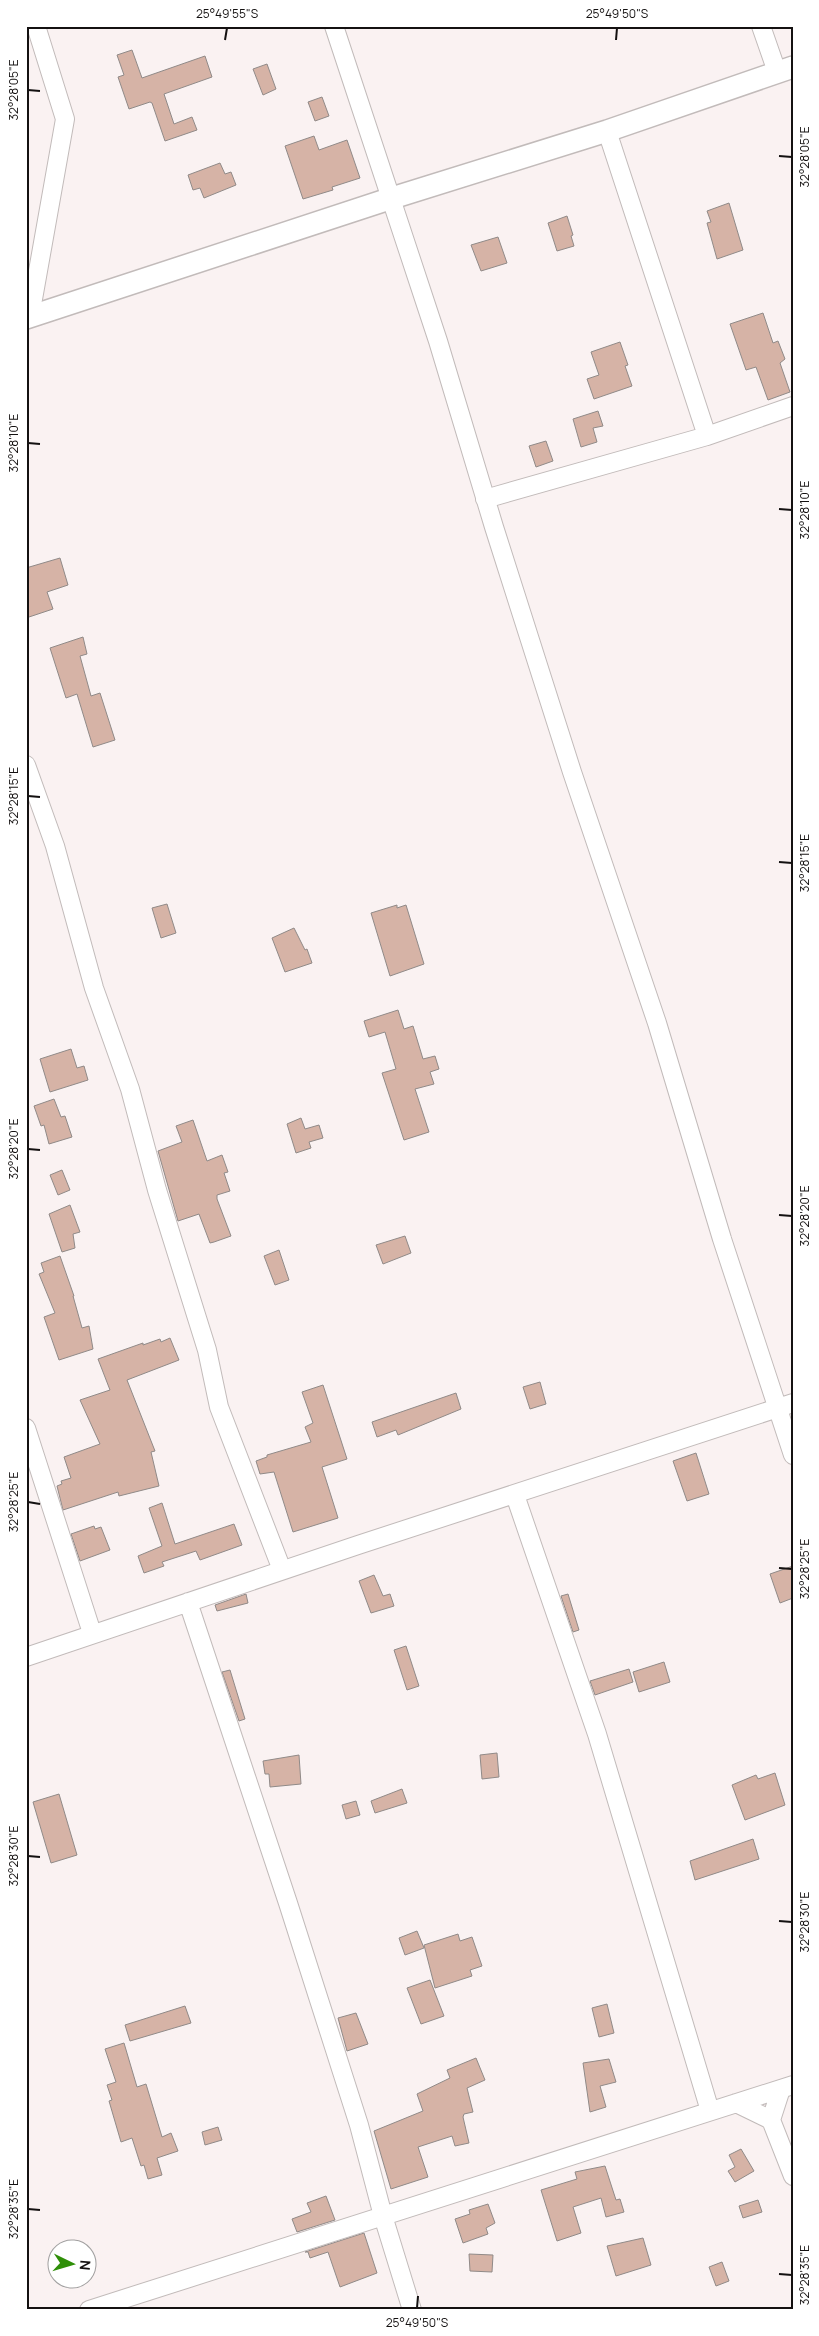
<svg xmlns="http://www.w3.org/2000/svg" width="819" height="2336" viewBox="0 0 819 2336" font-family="Manrope,sans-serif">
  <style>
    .building { fill: #d6b3a6; stroke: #908a88 }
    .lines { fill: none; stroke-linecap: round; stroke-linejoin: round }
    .minor-casing { stroke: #c2bbba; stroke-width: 20 }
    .tertiary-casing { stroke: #c2bbba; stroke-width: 24 }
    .minor { stroke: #fff; stroke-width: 18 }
    .tertiary { stroke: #fff; stroke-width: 21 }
    .ticks { fill: none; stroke: #141111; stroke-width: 2 }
    .neatline { fill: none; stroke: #141111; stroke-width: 2 }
    .ticks-label { font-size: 12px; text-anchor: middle; fill: #141111 }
  </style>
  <rect width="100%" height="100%" fill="#faf2f2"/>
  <!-- building -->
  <path class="building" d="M132,50L142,78L205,56L212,77L164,94L174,124L192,117L197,130L165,141L152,103L150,102L129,109L118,77L124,75L117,55Z
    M267,64L276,89L263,95L253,69Z
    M322,97L329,116L315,121L308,102Z
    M314,136L319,150L347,140L360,178L332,187L333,190L303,199L285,146Z
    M220,163L225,174L231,172L236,185L204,198L200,188L193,190L188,175Z
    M729,203L743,250L717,259L707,223L711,222L707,211Z
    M567,216L573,235L571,236L574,246L557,251L548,223Z
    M498,237L507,263L481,271L471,245Z
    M763,313L773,343L778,341L785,359L780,363L790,392L768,400L756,367L746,370L730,324Z
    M620,342L628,365L625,366L632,386L594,399L587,379L599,375L591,352Z
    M598,411L603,426L593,428L597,442L581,447L573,419Z
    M546,441L553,461L536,467L529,446Z
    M60,558L68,585L47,592L53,609L26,618V568Z
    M83,637L87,654L80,656L91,696L100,693L115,740L93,747L77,694L66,698L50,648Z
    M167,904L176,933L161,938L152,908Z
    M397,905V908L406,905L424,964L390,976L371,913Z
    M294,928L305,950L307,949L312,963L285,972L272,938Z
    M398,1010L404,1029L413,1026L423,1059L435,1056L439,1069L430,1072L434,1084L415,1089L429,1132L404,1140L382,1073L396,1069L385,1032L369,1037L364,1021Z
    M71,1049L77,1068L84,1066L88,1080L50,1092L40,1059Z
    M54,1099L61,1117L65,1116L72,1137L49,1144L44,1125L41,1126L34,1106Z
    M301,1118L305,1129L319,1125L323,1138L309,1142L311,1148L296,1153L287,1124Z
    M193,1120L207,1161L222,1155L228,1172L224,1173L230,1191L217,1195V1199L231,1236L214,1242L210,1243L199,1214L178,1221L158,1151L182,1142L176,1126Z
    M62,1170L70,1190L58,1195L50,1175Z
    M70,1205L80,1232L73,1234L75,1248L62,1252L49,1214Z
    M405,1236L411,1253L383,1264L376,1245Z
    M279,1250L289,1280L275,1285L264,1256Z
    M60,1256L74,1296H73L82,1328L89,1326L93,1349L59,1360L44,1317L55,1313L39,1274L44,1272L41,1263Z
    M170,1338L179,1360L127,1380L155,1451L151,1452L159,1486L119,1496L118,1492L63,1510L57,1486L62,1484L61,1481L71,1478L64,1457L100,1444L80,1400L110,1390L98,1359L143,1343V1345L160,1339L161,1342Z
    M540,1382L546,1404L530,1409L523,1387Z
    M323,1385L347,1459L322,1467L338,1518L293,1532L274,1472L260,1474L256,1461L267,1457V1455L311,1442L305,1427L313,1423L302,1392Z
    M456,1393L461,1409L398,1435L396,1430L377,1437L372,1422Z
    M696,1453L709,1494L687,1501L673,1461Z
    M162,1503L175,1544L234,1524L242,1545L200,1560L196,1551L162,1562L164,1566L144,1573L138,1556L162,1546L149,1508Z
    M94,1526L95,1529L101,1527L110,1550L80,1561L71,1534Z
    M793,1566V1598L780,1603L770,1574Z
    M374,1575L383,1596L390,1594L394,1606L371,1613L359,1581Z
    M246,1594L248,1603L217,1611L215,1605Z
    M568,1594L579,1630L573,1632L561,1596Z
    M406,1646L419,1686L407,1690L394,1650Z
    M664,1662L670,1682L639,1692L633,1672Z
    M629,1669L633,1682L595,1695L590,1681Z
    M230,1670L245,1719L239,1721L222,1672Z
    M497,1753L499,1777L482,1779L480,1755Z
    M299,1755L301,1784L270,1787L269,1774H265L263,1761Z
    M775,1773L785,1805L745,1820L732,1785L756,1775L758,1779Z
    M402,1789L407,1803L375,1813L371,1801Z
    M59,1794L77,1855L51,1863L33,1802Z
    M356,1801L360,1815L346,1819L342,1805Z
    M753,1839L759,1859L695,1880L690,1861Z
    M417,1931L424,1948L405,1955L399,1938Z
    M458,1934L460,1941L472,1937L482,1966L470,1970L472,1976L435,1988L424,1945Z
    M430,1980L444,2016L421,2024L407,1988Z
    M607,2004L614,2033L599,2037L592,2008Z
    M185,2006L191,2023L130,2041L125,2025Z
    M356,2013L368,2044L347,2051L338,2018Z
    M124,2043L137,2087L146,2084L162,2137L171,2133L178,2151L157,2158L162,2175L148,2179L144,2165L141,2166L132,2138L121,2142L109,2101L112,2100L107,2085L116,2082L105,2049Z
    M476,2058L485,2080L467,2088L473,2112L464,2114L463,2117L469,2143L455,2146L452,2136L418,2147L428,2177L391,2189L374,2131L423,2111L417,2094L450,2078L447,2070Z
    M609,2059L616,2082L600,2086L606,2107L590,2112L583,2063Z
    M218,2127L222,2140L205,2145L202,2132Z
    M741,2149L754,2171L735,2182L728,2171L735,2167L729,2155Z
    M605,2166L616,2200L620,2199L624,2212L606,2217L601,2198L573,2207L581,2233L557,2241L541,2190L577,2179L575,2172Z
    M326,2196L335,2220L297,2232L292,2219L311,2212L307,2203Z
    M758,2200L762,2212L743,2218L739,2206Z
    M488,2204L495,2223L486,2228L488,2234L463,2243L455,2219L470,2214L469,2210Z
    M364,2233L377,2273L340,2287L328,2252L310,2258L308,2252H305Z
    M643,2238L651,2265L616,2276L607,2246Z
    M469,2254L493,2255L492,2272L470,2271Z
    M722,2262L729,2281L716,2286L709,2267Z"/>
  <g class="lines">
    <!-- minor casing -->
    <g class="minor-casing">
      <path id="minor" d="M334,26L438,341L494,527L572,772L657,1023L722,1239L793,1455
        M761,26L777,72
        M607,131L707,436
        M30,316L65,119L36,26
        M485,499L707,436L793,406
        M26,765L55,846L94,988L130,1089L157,1190L207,1350L219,1407L282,1570
        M26,1428L92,1633
        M515,1495L597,1734L710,2111
        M188,1602L288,1903L359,2125L383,2216L412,2310
        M26,1657L358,1545L793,1403
        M781,2089L771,2120L793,2176
        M736,2103L771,2120
        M89,2310L793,2085"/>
    </g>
    <!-- tertiary casing -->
    <g class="tertiary-casing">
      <path id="tertiary" d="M26,318L389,199L607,131L793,67"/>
    </g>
    <!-- minor -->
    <use href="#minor" class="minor"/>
    <!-- tertiary -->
    <use href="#tertiary" class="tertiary"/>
  </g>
  <!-- ticks -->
  <path class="ticks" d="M225,40L227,28M616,40L617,28M28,90L40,91M779,156L792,157M28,443L40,444M779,509L792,510M28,796L40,797M779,862L792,863M28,1149L40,1150M779,1215L792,1216M28,1502L40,1504M779,1568L792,1569M28,1856L40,1857M779,1921L792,1922M28,2209L40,2210M779,2274L792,2275M417,2308L418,2296"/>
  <!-- border -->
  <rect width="819" height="2336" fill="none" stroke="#ffffff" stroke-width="55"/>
  <!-- north arrow -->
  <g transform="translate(72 2264) rotate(95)"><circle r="24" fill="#ffffff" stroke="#a1a0a0"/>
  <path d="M0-4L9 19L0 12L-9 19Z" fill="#2f8f08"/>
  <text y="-8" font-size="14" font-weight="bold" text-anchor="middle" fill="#141111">N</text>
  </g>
  <rect x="28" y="28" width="764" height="2280" class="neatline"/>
  <g class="ticks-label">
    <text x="227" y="18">25°49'55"S</text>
    <text x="617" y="18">25°49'50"S</text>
    <text transform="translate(14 90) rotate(-90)" y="4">32°28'05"E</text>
    <text transform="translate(805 157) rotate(-90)" y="4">32°28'05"E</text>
    <text transform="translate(14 443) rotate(-90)" y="4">32°28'10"E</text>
    <text transform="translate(805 510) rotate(-90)" y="4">32°28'10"E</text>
    <text transform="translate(14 796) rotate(-90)" y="4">32°28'15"E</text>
    <text transform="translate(805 863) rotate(-90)" y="4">32°28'15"E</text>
    <text transform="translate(14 1149) rotate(-90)" y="4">32°28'20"E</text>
    <text transform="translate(805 1216) rotate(-90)" y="4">32°28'20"E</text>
    <text transform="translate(14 1502) rotate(-90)" y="4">32°28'25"E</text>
    <text transform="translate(805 1569) rotate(-90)" y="4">32°28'25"E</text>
    <text transform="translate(14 1856) rotate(-90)" y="4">32°28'30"E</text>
    <text transform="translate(805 1922) rotate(-90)" y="4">32°28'30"E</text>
    <text transform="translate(14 2209) rotate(-90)" y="4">32°28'35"E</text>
    <text transform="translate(805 2275) rotate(-90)" y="4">32°28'35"E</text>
    <text x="417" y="2327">25°49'50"S</text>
  </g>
</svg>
